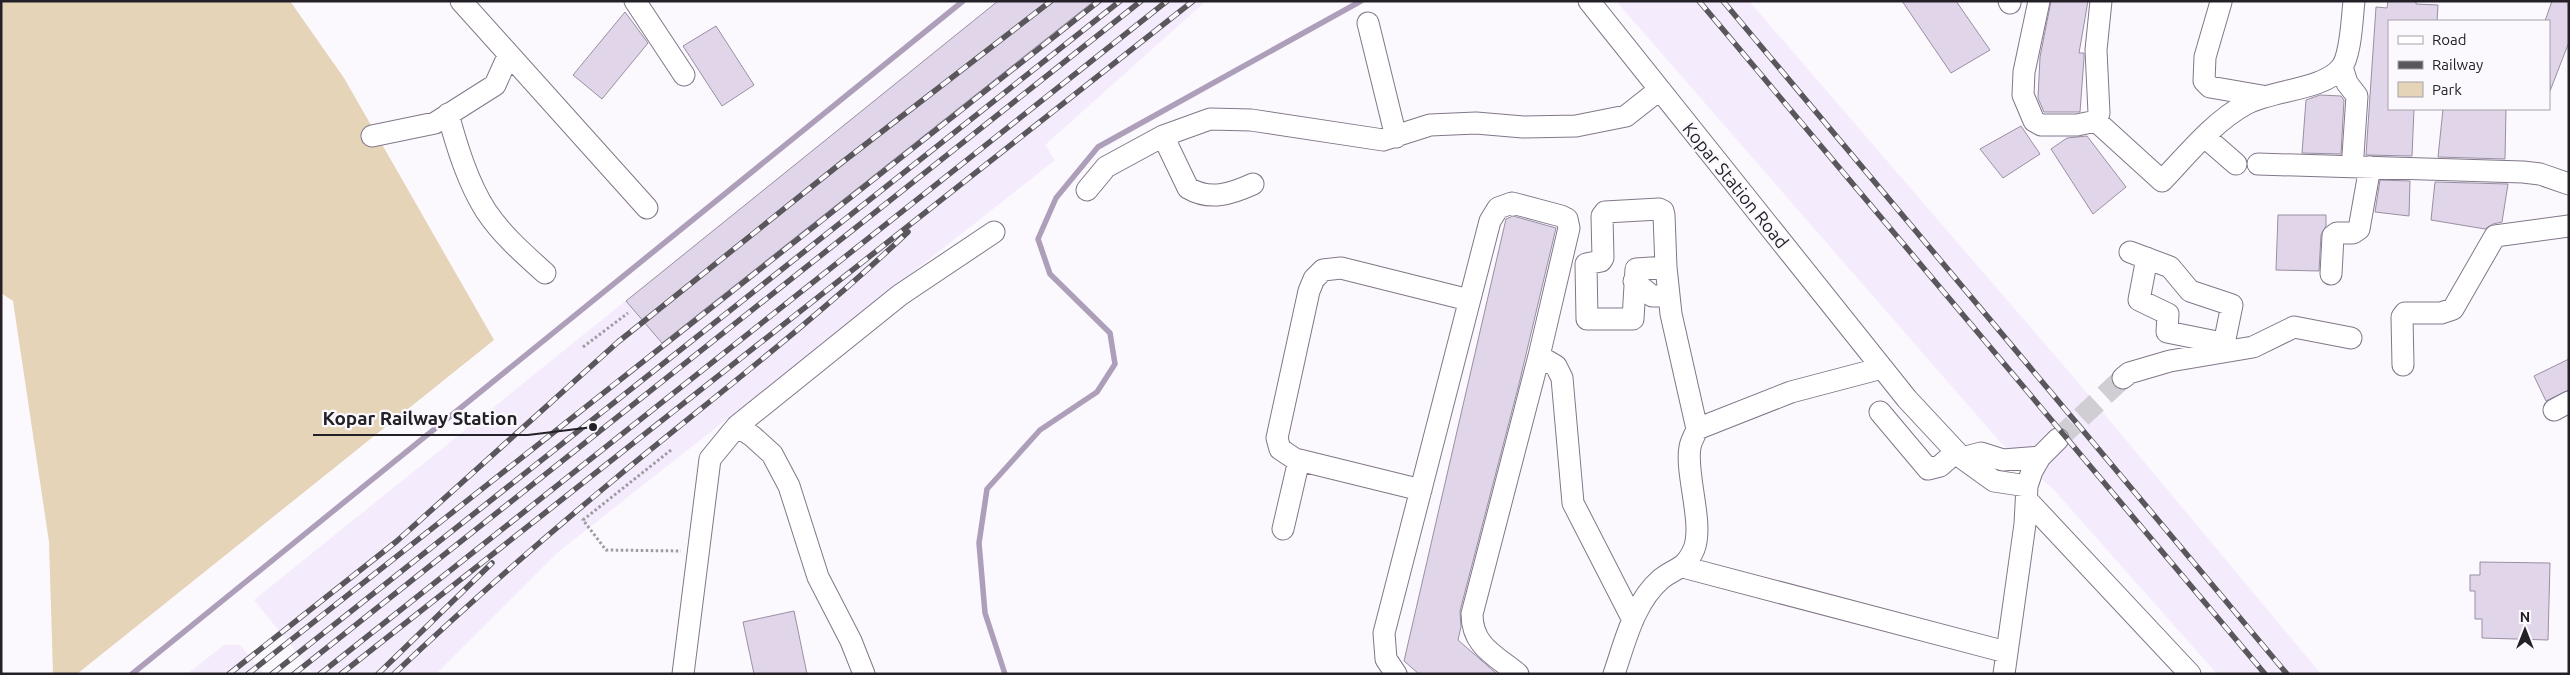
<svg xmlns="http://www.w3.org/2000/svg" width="2570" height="675" viewBox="0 0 2570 675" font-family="Ubuntu,sans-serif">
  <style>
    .built { fill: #f4ebfc }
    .green { fill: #e6d4b9 }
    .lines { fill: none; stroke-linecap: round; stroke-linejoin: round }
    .stream { stroke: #ad9eb9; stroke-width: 5.5 }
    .building { fill: #e1d5ea; stroke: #998fa2 }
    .minor-tunnel { stroke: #d1ced3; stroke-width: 21; stroke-dasharray: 21 11; stroke-linecap: butt }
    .minor-casing { stroke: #817789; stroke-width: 23 }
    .path { stroke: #9f9ba1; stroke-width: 3; stroke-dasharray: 2.5 2.5; stroke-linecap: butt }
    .minor { stroke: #fff; stroke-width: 21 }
    .rail-casing { stroke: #59565c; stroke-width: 5.5 }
    .rail { stroke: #fcf9fe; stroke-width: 4; stroke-dasharray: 11; stroke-linecap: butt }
    .labels { text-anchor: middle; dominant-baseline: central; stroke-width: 4.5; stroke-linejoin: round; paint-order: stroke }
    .street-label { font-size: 18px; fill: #242027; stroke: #fcf9fe }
    .leader { fill: none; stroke: #242027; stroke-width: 2 }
    .callout-dot { fill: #242027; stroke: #fcf9fe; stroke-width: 2 }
    .callout-label { font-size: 19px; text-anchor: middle; font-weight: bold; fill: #242027; stroke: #fcf9fe; stroke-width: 4.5; stroke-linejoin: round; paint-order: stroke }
  </style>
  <rect width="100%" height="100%" fill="#fcf9fe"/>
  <!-- built -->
  <path class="built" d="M998,1H1206L1045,145L1055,160L557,553L436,674H314L254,600Z
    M1616,1H1749L2070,373L2321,674H2217L2054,490L2001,443Z
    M224,645H240L264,674H187Z"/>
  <!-- green -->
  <path class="green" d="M1,1H290L344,78L494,340L77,674H53L49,542L13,301L1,293Z"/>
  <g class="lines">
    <!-- stream -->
    <path class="stream" d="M132,674L963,1
      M1005,674L985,613L979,543L987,489L1040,430L1097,392L1115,364L1110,333L1050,274L1038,239L1056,198L1098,147L1361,1"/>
  </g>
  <!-- building -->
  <path class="building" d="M998,1H1094L662,343L626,301Z
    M1902,1H1956L1990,50L1951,73Z
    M2051,1H2088L2079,53H2084V58L2080,112H2044L2038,98L2040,57Z
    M2388,1H2416V4L2438,5L2437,21H2389V109H2414L2412,156L2366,155L2376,7L2387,8Z
    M2552,1H2569V42L2550,91L2549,21H2545Z
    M625,12L648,43L602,99L573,75Z
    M716,26L754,85L722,106L683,46Z
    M2320,95L2341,96L2344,100L2341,154L2302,153L2306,100Z
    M2443,109H2506L2505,159L2438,157Z
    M2021,126L2040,154L2003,178L1980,149Z
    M2087,136L2126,187L2093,214L2051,149L2067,138Z
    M2380,180L2410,181L2409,216L2375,212Z
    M2435,182L2508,184L2502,222L2493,224L2485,229L2431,220Z
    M2278,215H2326V226L2321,235L2319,271L2276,270Z
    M1513,216L1556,228L1519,384L1460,611L1461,627L1458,640L1497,674H1419L1404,661L1506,219Z
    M2569,359V390L2546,401L2534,376Z
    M2480,562L2550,563L2548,640L2482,638V619H2475V591H2470V575H2480Z
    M794,611L807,674H754L743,622Z"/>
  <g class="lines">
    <!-- minor-tunnel -->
    <path class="minor-tunnel" d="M2058,439L2123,378"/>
    <!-- minor casing -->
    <g class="minor-casing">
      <path id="minor" d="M461,1L647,208
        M635,1L684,75
        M1589,1L1907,399L1962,458L1994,481L2027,486
        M2009,1L2010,3
        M2039,1L2024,72L2023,95L2034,121L2041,125H2077L2096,121L2099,113L2096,50L2101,1
        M2221,2L2205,57L2204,81L2210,87L2262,96
        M1368,23L1396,137
        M2342,67L2347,83L2357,96L2353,155
        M448,114C457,147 468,183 486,211C502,235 524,254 545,273
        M2096,121L2162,181C2187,155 2213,122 2246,104C2272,90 2323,90 2341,68C2351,56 2352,18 2354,1
        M372,136L435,123L495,85L508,56
        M1163,136L1188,188C1210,201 1231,194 1253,184
        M2205,137L2236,164
        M2258,164L2523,172L2540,174L2569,184
        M1087,190L1106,167L1163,136L1210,119L1251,120L1383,140L1430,125L1476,123L1523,127L1576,126L1626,116L1659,90
        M1659,209L1663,211L1664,215L1666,267L1636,269L1633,319H1587L1586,264L1601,261L1603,258L1602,216L1605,212Z
        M2130,252L2170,267L2190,291L2232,305L2225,339L2222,343L2167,332L2168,314L2139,300L2147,258
        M1666,267L1671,314L1697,429
        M2331,274L2333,236L2337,233H2353L2359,229L2370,167
        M1634,281L1652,296H1669
        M2403,365L2402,317L2405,313H2441L2453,309L2495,236L2569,226
        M2123,378L2129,373L2170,361L2253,347L2294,327L2351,338
        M2554,410L2569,402
        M1880,412L1928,469L1940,466L1956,452
        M737,426L900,295L994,232
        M1962,458L1981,453L2003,460L2040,457
        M1421,490L1295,459L1280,449L1277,438L1309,291L1314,279L1323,270L1341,268L1469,300
        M2027,500L2190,674
        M1283,529L1299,460
        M1683,567L2006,652
        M683,674L710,459L737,426L752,436L772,454L789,486L818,577L851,641L864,674
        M1396,674L1386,659L1384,633L1490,221L1498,208L1512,203L1561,216L1567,219L1569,228L1539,356L1556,366L1562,378L1573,503L1633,620
        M1518,674C1495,655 1472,646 1472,614L1539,356
        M1614,674C1625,642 1634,602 1661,579C1676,567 1685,570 1694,549C1704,524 1685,473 1690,447C1691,441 1695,435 1697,429L1791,392L1882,368
        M2004,674L2025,524L2027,486L2032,471L2040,457L2058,439"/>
    </g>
    <!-- path -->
    <path class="path" d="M583,347L628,313
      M671,450L583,520L606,550L681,551"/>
    <!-- minor -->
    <use href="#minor" class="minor"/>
    <!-- rail casing -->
    <g class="rail-casing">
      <path id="rail" d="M1699,1L2265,674
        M1723,1L2287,674
        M229,674L397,541L618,342L840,164L1051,1
        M248,674L1099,1
        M272,674L1120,1
        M294,674L1141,1
        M320,674L1167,1
        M341,674L1193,1
        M378,674L492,563
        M394,674C466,606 540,541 616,478C714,397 815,320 908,232"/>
    </g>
    <!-- rail -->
    <use href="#rail" class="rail"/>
  </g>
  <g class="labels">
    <!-- street labels -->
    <g class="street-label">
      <text transform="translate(1736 185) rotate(51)">Kopar Station Road</text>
    </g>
  </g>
  <!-- callouts -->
  <path class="leader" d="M593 427L528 435H313"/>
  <circle class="callout-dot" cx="593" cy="427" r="5"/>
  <g class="callout-label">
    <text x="420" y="425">Kopar Railway Station</text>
  </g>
  <!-- border -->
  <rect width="2570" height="675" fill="none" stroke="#242027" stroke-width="5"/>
  <!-- legend -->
  <rect x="2388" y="20" width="162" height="90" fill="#fcf9fe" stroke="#a6a2a8"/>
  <rect x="2398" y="36" width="25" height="8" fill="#ffffff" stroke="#a6a2a8"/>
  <text x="2432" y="45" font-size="15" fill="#242027">Road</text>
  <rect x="2398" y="61" width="25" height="8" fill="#59565c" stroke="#a6a2a8"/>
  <text x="2432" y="70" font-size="15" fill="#242027">Railway</text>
  <rect x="2398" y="82" width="25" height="15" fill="#e6d4b9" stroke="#a6a2a8"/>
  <text x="2432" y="95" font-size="15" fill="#242027">Park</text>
  <!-- north arrow -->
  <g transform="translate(2525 630)" stroke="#fcf9fe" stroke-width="4" paint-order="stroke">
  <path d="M0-4L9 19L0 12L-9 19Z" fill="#242027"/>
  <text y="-8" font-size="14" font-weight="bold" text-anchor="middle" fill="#242027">N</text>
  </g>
</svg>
